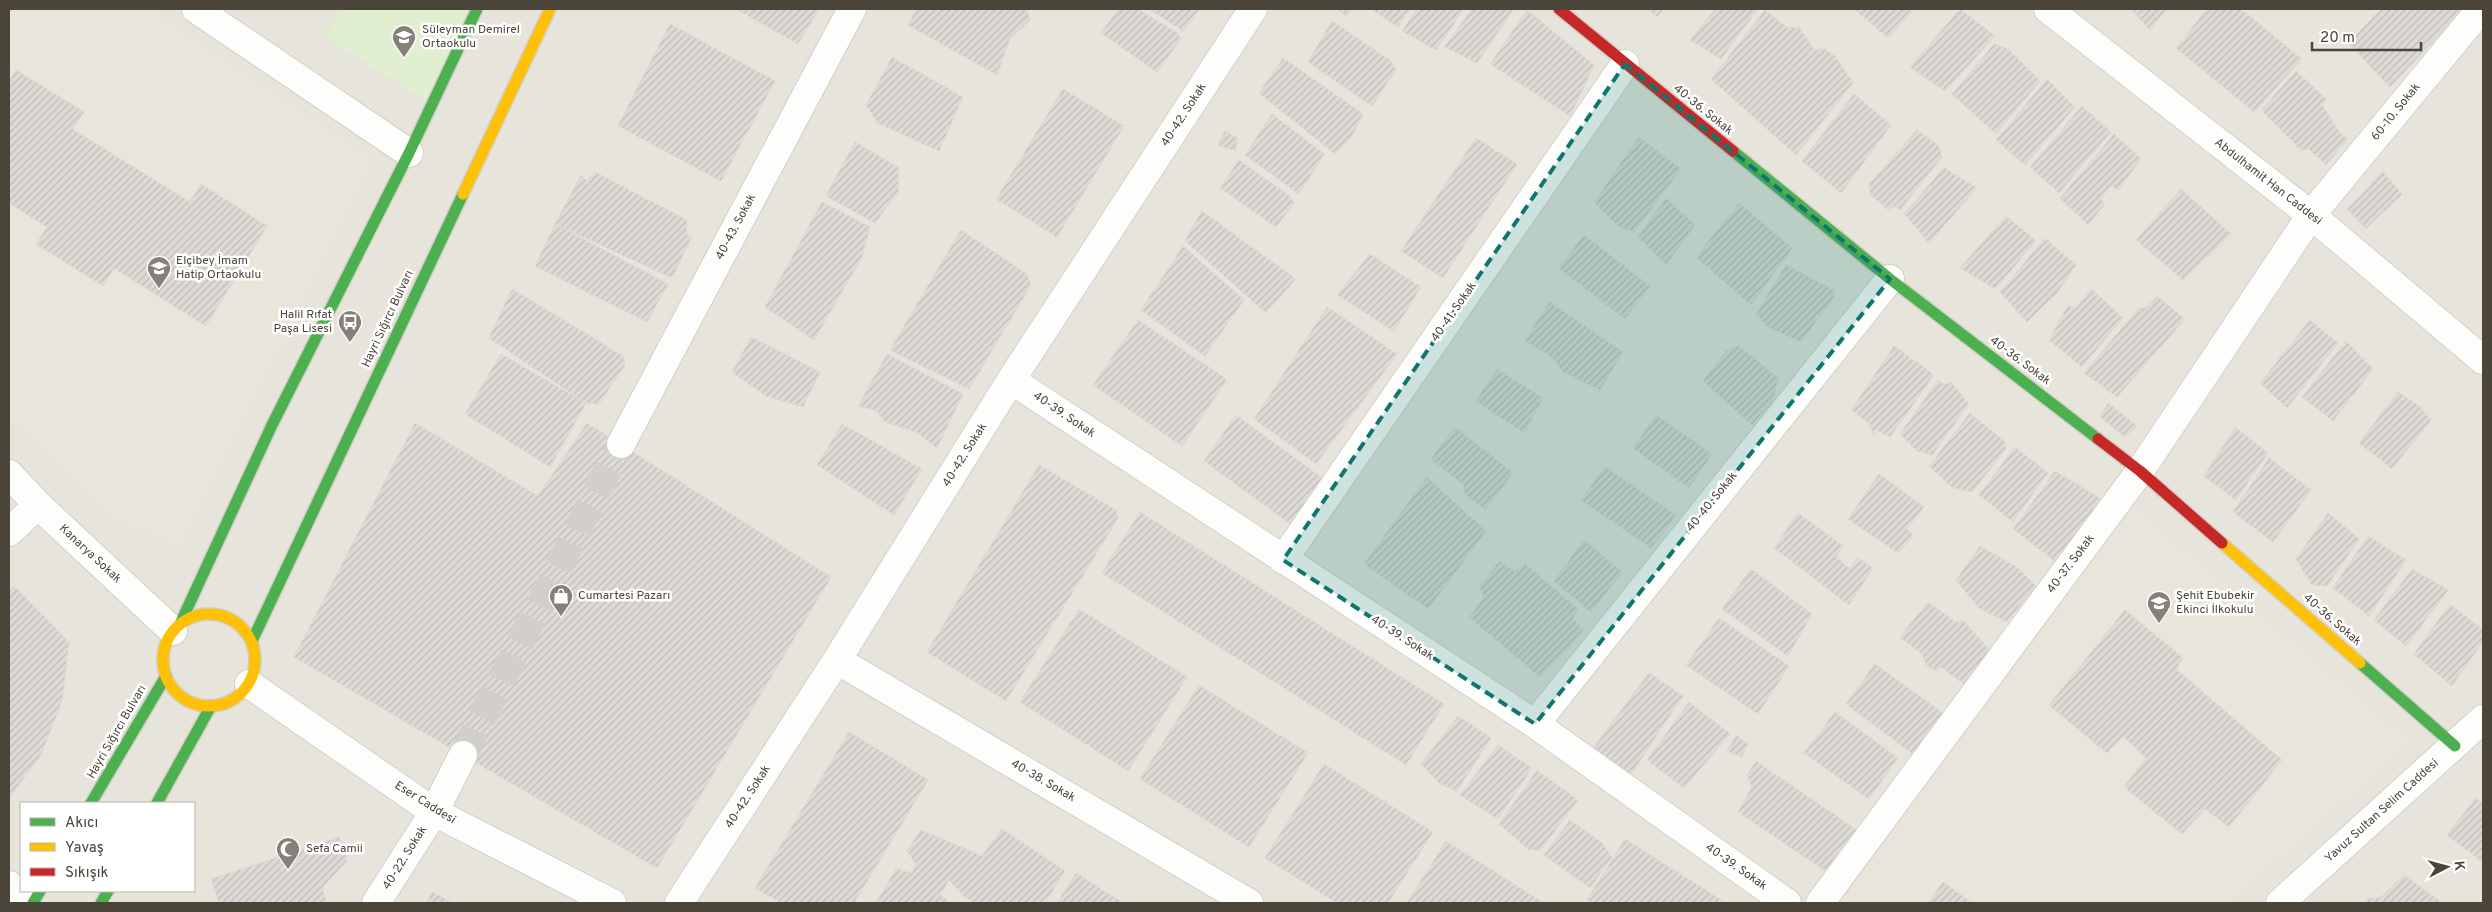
<svg xmlns="http://www.w3.org/2000/svg" width="2492" height="912" viewBox="0 0 2492 912" font-family="Overpass,sans-serif">
  <style>
    .residential { fill: #e7e4dc; fill-rule: evenodd }
    .education { fill: #eae5da }
    .grass { fill: #e1eecf }
    .building { fill: url(#building-hatch); stroke: #dcd9d4 }
    .lines { fill: none; stroke-linecap: round; stroke-linejoin: round }
    .street-tunnel { stroke: #d2cfca; stroke-width: 28; stroke-dasharray: 28 14; stroke-linecap: butt }
    .street-casing { stroke: #d2d0cb; stroke-width: 30 }
    .fast-casing { stroke: #d3cfc5; stroke-width: 14 }
    .slow-casing { stroke: #d3cfc5; stroke-width: 14 }
    .jam-casing { stroke: #d3cfc5; stroke-width: 14 }
    .street { stroke: #fdfdfc; stroke-width: 28 }
    .fast { stroke: #4caf50; stroke-width: 11 }
    .slow { stroke: #ffc107; stroke-width: 11 }
    .jam { stroke: #c62828; stroke-width: 11 }
    .marked { fill: #0f766e; fill-opacity: 0.2; stroke: #0f766e; stroke-width: 4; stroke-dasharray: 10 6; stroke-linejoin: round }
    .labels { text-anchor: middle; dominant-baseline: central; stroke-width: 5; stroke-linejoin: round; paint-order: stroke }
    .poi-label { font-size: 12px; fill: #4b4439; stroke: #fff; text-anchor: start }
    .street-label { font-size: 12px; fill: #4b4439; stroke: #fff }
  </style>
  <defs>
    <pattern id="building-hatch" width="6" height="6" patternUnits="userSpaceOnUse" patternTransform="scale(1.25)"><rect width="6" height="6" fill="#dedbd6"/><path d="M-1 1l2-2M0 6l6-6M5 7l2-2" fill="none" stroke="#c0bdb8"/></pattern>
  </defs>
  <rect width="100%" height="100%" fill="#f4f2ee"/>
  <!-- residential -->
  <path class="residential" d="M9,9H2483V903H9ZM21,803H194V891H21Z"/>
  <!-- education -->
  <path class="education" d="M9,9H149L375,159L180,545L116,521L9,419Z
    M2133,506L2412,743L2228,903H1839Z"/>
  <!-- grass -->
  <path class="grass" d="M344,9H475L432,104L324,37Z"/>
  <!-- building -->
  <path class="building" d="M736,9H819L798,44Z
    M916,9H1023L1028,11L1030,20L1010,39L997,75L908,25Z
    M1118,9H1138L1177,33L1181,39L1157,72L1101,33Z
    M1149,9H1200L1183,31Z
    M1336,9H1353L1346,16Z
    M1371,9H1410L1398,27Z
    M1417,9H1464L1436,50L1402,31Z
    M1472,9H1514L1477,63L1444,47Z
    M1647,9H1664L1657,17Z
    M1715,9H1758L1721,59L1690,40Z
    M1854,9H1915L1888,38Z
    M1960,9L1995,36L1945,91L1910,67Z
    M2131,9H2167L2150,30Z
    M2207,9H2241L2302,59L2254,112L2176,48Z
    M2381,9H2460L2461,12L2390,87L2348,43Z
    M1527,10L1594,65L1570,116L1490,64Z
    M1765,10L1788,28L1799,27L1814,50L1824,49L1835,56L1853,83L1796,155L1711,79Z
    M1332,21L1391,61L1396,70L1372,106L1308,62Z
    M670,24L775,81L721,181L618,126Z
    M1994,44L2009,50L2040,81L1996,134L1952,94Z
    M892,57L963,97L939,151L878,123L866,105Z
    M1283,58L1363,114L1351,138L1335,154L1259,93Z
    M16,70L84,112L72,129L190,202L201,184L267,226L206,326L114,268L103,286L36,244L47,227L9,203V82Z
    M2296,71L2326,99L2322,105L2340,133L2348,139L2326,165L2309,149L2301,150L2261,110Z
    M2047,79L2075,107L2025,165L1996,140Z
    M1063,89L1124,126L1057,237L996,199Z
    M1854,94L1891,125L1841,193L1802,161Z
    M2082,106L2111,132L2059,193L2030,167Z
    M1272,114L1324,154L1299,194L1245,155Z
    M1917,130L1939,146L1942,157L1900,210L1894,206L1888,210L1870,194L1869,184Z
    M1225,131L1237,138L1236,151L1218,145Z
    M2114,134L2141,159L2118,190L2111,186L2100,199L2105,204L2088,225L2060,198Z
    M1639,137L1681,169L1634,232L1619,227L1594,202Z
    M1476,138L1517,164L1443,278L1401,251Z
    M855,142L899,168L898,192L875,223L826,196Z
    M1239,160L1290,196L1294,203L1276,227L1220,188Z
    M1944,168L1977,188L1929,243L1904,214Z
    M595,172L687,220L686,234L692,236L672,278L555,224L581,175L587,181Z
    M2383,172L2402,194L2366,229L2347,209Z
    M2181,189L2231,234L2183,280L2136,240Z
    M1666,198L1695,225L1666,265L1638,237Z
    M822,202L870,227L862,257L814,340L765,307Z
    M1739,203L1792,248L1751,305L1696,257Z
    M1202,211L1296,279L1266,313L1185,241Z
    M2006,216L2036,241L1995,289L1960,268Z
    M555,224L668,284L647,322L535,266Z
    M961,230L1027,274L1031,285L969,389L890,350Z
    M1584,235L1650,286L1625,319L1559,268Z
    M2045,238L2076,265L2057,293L2027,322L2000,292Z
    M1183,246L1244,300L1205,356L1141,310Z
    M1370,254L1421,287L1394,331L1337,295Z
    M1786,265L1834,290V297L1801,342L1768,327L1756,314Z
    M512,289L623,356L625,365L599,404L586,403L489,338Z
    M2091,289L2123,318L2082,367L2049,340L2068,305L2075,308Z
    M2157,296L2185,319L2117,397L2084,373L2139,308H2146Z
    M1549,302L1623,352L1600,390L1562,371L1553,358L1525,340Z
    M1327,307L1397,354L1316,464L1254,419Z
    M1138,320L1222,376L1226,381L1182,446L1093,385Z
    M2310,320L2338,343L2287,408L2260,383Z
    M751,337L820,372L803,407L766,396L732,372Z
    M2346,341L2373,369L2333,421L2302,397Z
    M1739,346L1778,378L1773,401L1752,425L1703,381L1726,351Z
    M1894,346L1934,375L1890,437L1877,430L1874,436L1869,423L1851,410Z
    M501,354L586,403L550,467L465,414Z
    M887,354L963,394L937,448L916,432L885,422L877,411L858,406Z
    M1497,369L1543,398L1524,433L1476,401Z
    M1938,380L1945,385L1951,382L1969,404L1932,455L1917,451L1900,434Z
    M2398,392L2419,406L2431,420L2392,469L2359,443Z
    M2108,403L2137,426L2125,437L2100,417Z
    M1970,413L2004,441L2006,449L1972,492L1953,488L1929,466Z
    M1236,415L1325,480L1293,526L1204,461Z
    M1656,415L1712,454L1689,488L1633,448Z
    M415,423L538,496L587,423L831,577L657,868L294,657Z
    M842,424L922,469L894,515L817,465Z
    M1455,427L1513,473L1485,510L1465,494L1464,485L1431,459Z
    M2235,427L2268,453L2236,500L2204,476Z
    M2015,447L2048,473L2013,522L1979,495Z
    M2269,458L2311,490L2273,542L2233,512Z
    M1039,465L1116,510L1118,518L1006,701L927,652Z
    M1605,467L1676,515L1651,548L1581,500Z
    M2055,471L2101,499L2104,504L2060,565L2013,529Z
    M1879,474L1924,507L1907,529L1913,536L1898,553L1848,519Z
    M1427,477L1486,531L1428,609L1364,564Z
    M1140,512L1444,704L1406,765L1102,573Z
    M1798,513L1843,546L1836,557L1849,568L1858,558L1873,568L1849,605L1774,548Z
    M2328,513L2359,539L2327,586L2312,585L2296,559Z
    M2368,536L2406,560L2369,616L2333,588Z
    M1584,540L1622,572L1591,612L1554,581Z
    M1980,546L2018,568L2036,586L2007,622L1979,608L1956,580Z
    M1500,561L1515,572L1525,564L1578,609L1573,618L1583,630L1569,648L1540,677L1469,617L1484,598L1480,585Z
    M1751,569L1812,614L1788,656L1722,609Z
    M2412,569L2448,590L2406,646L2374,620Z
    M14,586L69,642L62,701L40,757L9,798V591Z
    M1928,602L1955,622L1964,621L1992,653L1965,685L1941,667L1936,671L1926,665L1922,654L1900,637Z
    M2450,604L2483,630V641L2452,686L2414,654Z
    M1079,609L1187,677L1128,771L1020,702Z
    M2125,610L2183,658L2176,669L2282,760L2229,827L2205,809L2182,834L2124,787L2146,758L2123,736L2107,753L2049,705Z
    M1719,618L1789,666L1758,714L1686,665Z
    M1875,664L1944,714L1914,755L1846,704Z
    M1649,673L1683,696L1628,779L1591,751Z
    M1199,685L1308,753L1249,847L1140,779Z
    M1689,702L1730,734L1684,788L1647,760Z
    M1835,712L1898,758L1869,799L1804,753Z
    M1458,716L1491,738L1457,791L1440,784L1421,764Z
    M849,732L928,780L854,903H781L755,888Z
    M1736,735L1748,744L1742,757L1727,751Z
    M1498,745L1532,768L1498,819L1460,795Z
    M1756,761L1861,833L1827,872L1738,812L1752,787L1747,775Z
    M1324,764L1433,832L1388,903H1337L1265,858Z
    M1537,770L1578,800L1540,851L1528,849L1499,824Z
    M2476,798L2483,804V862L2447,835Z
    M1570,820L1602,843L1612,857L1590,888L1544,855Z
    M1002,829L1065,871L1045,903H974L965,897L949,880L940,895L951,903H876L896,869L912,873L916,864L907,851L921,830L982,856Z
    M339,837L347,861L322,888L327,903H219L211,879Z
    M1625,839L1726,903H1592L1587,900Z
    M1446,841L1544,903H1407Z
    M1076,873L1123,903H1057Z
    M2404,875L2442,903H2365L2368,899L2381,897Z
    M1943,882L1972,903H1928Z
    M433,892L452,903H426Z"/>
  <g class="lines">
    <!-- street-tunnel -->
    <path class="street-tunnel" d="M463,755L621,444"/>
    <!-- street casing -->
    <g class="street-casing">
      <path id="street" d="M196,9L409,153
        M2048,9L2311,215L2483,360
        M1011,380L1535,724L1787,903
        M621,444L852,9
        M9,474L38,505L173,631
        M9,532L38,505
        M1283,560L1625,64
        M837,660L1249,903
        M249,684L434,812L612,903
        M1535,724L1890,279
        M9,885L25,903
        M376,903L434,812L463,755
        M679,903L837,660L1011,380L1253,9
        M1820,903L2140,471L2311,215L2481,9
        M2280,903L2483,719"/>
    </g>
    <!-- fast casing -->
    <g class="fast-casing">
      <path id="fast" d="M1733,151L1890,279L2098,439
        M180,624L272,425L409,153L477,9
        M252,641L463,194
        M2360,663L2455,746
        M91,803L166,676
        M157,803L211,706
        M33,903L40,891
        M101,903L108,891"/>
    </g>
    <!-- slow casing -->
    <g class="slow-casing">
      <path id="slow" d="M463,194L550,9
        M2222,543L2360,663
        M163 660a46 46 0 1 1 92 0a46 46 0 1 1-92 0Z"/>
    </g>
    <!-- jam casing -->
    <g class="jam-casing">
      <path id="jam" d="M1559,9L1733,151
        M2098,439L2140,471L2222,543"/>
    </g>
    <!-- street -->
    <use href="#street" class="street"/>
    <!-- fast -->
    <use href="#fast" class="fast"/>
    <!-- slow -->
    <use href="#slow" class="slow"/>
    <!-- jam -->
    <use href="#jam" class="jam"/>
  </g>
  <!-- marked area -->
  <path class="marked" d="M1625,64L1890,279L1535,724L1283,560Z"/>
  <!-- icons -->
  <defs>
    <g id="school-pin" transform="scale(1.25)"><path d="M0 17L-7.5 6A9.5 9.5 0 1 1 7.5 6Z" fill="#868178" stroke="#fff"/><path d="M0-5L7-2L0 1L-7-2ZM-4 1L0 2.5L4 1V4Q0 6-4 4Z" fill="#fff"/></g>
    <g id="bus-pin" transform="scale(1.25)"><path d="M0 17L-7.5 6A9.5 9.5 0 1 1 7.5 6Z" fill="#868178" stroke="#fff"/><path d="M-5-6H5V4H4V6H2V4H-2V6H-4V4H-5ZM-3.5-4V0h7V-4ZM-3.5 1.2v1.5H-2V1.2ZM2 1.2v1.5H3.5V1.2Z" fill="#fff"/></g>
    <g id="shop-pin" transform="scale(1.25)"><path d="M0 17L-7.5 6A9.5 9.5 0 1 1 7.5 6Z" fill="#868178" stroke="#fff"/><path d="M-5-2.5h2.3a2.7 3.5 0 0 1 5.4 0H5L5.5 6h-11ZM-1.5-2.5h3a1.5 2.3 0 0 0-3 0Z" fill="#fff"/></g>
    <g id="mosque-pin" transform="scale(1.25)"><path d="M0 17L-7.5 6A9.5 9.5 0 1 1 7.5 6Z" fill="#868178" stroke="#fff"/><path d="M3.5-4.9A6 6 0 1 0 3.5 4.9A5 5 0 1 1 3.5-4.9Z" fill="#fff"/></g>
  </defs>
  <g fill-rule="evenodd">
    <use href="#school-pin" x="404" y="37"/>
    <use href="#school-pin" x="159" y="268"/>
    <use href="#bus-pin" x="350" y="322"/>
    <use href="#shop-pin" x="561" y="596"/>
    <use href="#school-pin" x="2159" y="603"/>
    <use href="#mosque-pin" x="288" y="849"/>
  </g>
  <g class="labels">
    <!-- poi labels -->
    <g class="poi-label">
      <text x="422" y="30">Süleyman Demirel<tspan x="422" dy="14">Ortaokulu</tspan></text>
      <text x="176" y="261">Elçibey İmam<tspan x="176" dy="14">Hatip Ortaokulu</tspan></text>
      <text x="332" y="315" text-anchor="end">Halil Rıfat<tspan x="332" dy="14">Paşa Lisesi</tspan></text>
      <text x="578" y="596">Cumartesi Pazarı</text>
      <text x="2176" y="596">Şehit Ebubekir<tspan x="2176" dy="14">Ekinci İlkokulu</tspan></text>
      <text x="306" y="849">Sefa Camii</text>
    </g>
    <!-- street labels -->
    <g class="street-label">
      <text transform="translate(1703 110) rotate(39)">40-36. Sokak</text>
      <text transform="translate(2396 112) rotate(-51)">60-10. Sokak</text>
      <text transform="translate(1184 115) rotate(-57)">40-42. Sokak</text>
      <text transform="translate(2268 182) rotate(38)">Abdulhamit Han Caddesi</text>
      <text transform="translate(736 227) rotate(-62)">40-43. Sokak</text>
      <text transform="translate(1454 312) rotate(-55)">40-41. Sokak</text>
      <text transform="translate(388 319) rotate(-65)">Hayri Sığırcı Bulvarı</text>
      <text transform="translate(2020 361) rotate(37)">40-36. Sokak</text>
      <text transform="translate(1064 415) rotate(34)">40-39. Sokak</text>
      <text transform="translate(965 455) rotate(-58)">40-42. Sokak</text>
      <text transform="translate(1712 502) rotate(-51)">40-40. Sokak</text>
      <text transform="translate(90 554) rotate(43)">Kanarya Sokak</text>
      <text transform="translate(2071 564) rotate(-53)">40-37. Sokak</text>
      <text transform="translate(2332 620) rotate(41)">40-36. Sokak</text>
      <text transform="translate(1402 638) rotate(33)">40-39. Sokak</text>
      <text transform="translate(117 732) rotate(-60)">Hayri Sığırcı Bulvarı</text>
      <text transform="translate(1043 781) rotate(30)">40-38. Sokak</text>
      <text transform="translate(748 797) rotate(-57)">40-42. Sokak</text>
      <text transform="translate(425 803) rotate(32)">Eser Caddesi</text>
      <text transform="translate(2382 811) rotate(-42)">Yavuz Sultan Selim Caddesi</text>
      <text transform="translate(405 858) rotate(-58)">40-22. Sokak</text>
      <text transform="translate(1736 867) rotate(35)">40-39. Sokak</text>
    </g>
  </g>
  <!-- border -->
  <rect width="2492" height="912" fill="none" stroke="#4b4439" stroke-width="20"/>
  <!-- legend -->
  <rect x="20" y="802" width="175" height="90" fill="#ffffff" stroke="#b7b4b0"/>
  <rect x="30" y="818" width="25" height="8" fill="#4caf50" stroke="#b7b4b0"/>
  <text x="65" y="827" font-size="15" fill="#4b4439">Akıcı</text>
  <rect x="30" y="843" width="25" height="8" fill="#ffc107" stroke="#b7b4b0"/>
  <text x="65" y="852" font-size="15" fill="#4b4439">Yavaş</text>
  <rect x="30" y="868" width="25" height="8" fill="#c62828" stroke="#b7b4b0"/>
  <text x="65" y="877" font-size="15" fill="#4b4439">Sıkışık</text>
  <!-- north arrow -->
  <g transform="translate(2447 867) rotate(84)" stroke="#ffffff" stroke-width="4" paint-order="stroke">
  <path d="M0-4L9 19L0 12L-9 19Z" fill="#4b4439"/>
  <text y="-8" font-size="14" font-weight="bold" text-anchor="middle" fill="#4b4439">K</text>
  </g>
  <!-- scale -->
  <path d="M2312 42v8h109v-8" fill="none" stroke="#4b4439" stroke-width="2.5"/>
  <text x="2320" y="42" font-size="15" fill="#4b4439" stroke="#ffffff" stroke-width="4" paint-order="stroke">20 m</text>
</svg>
